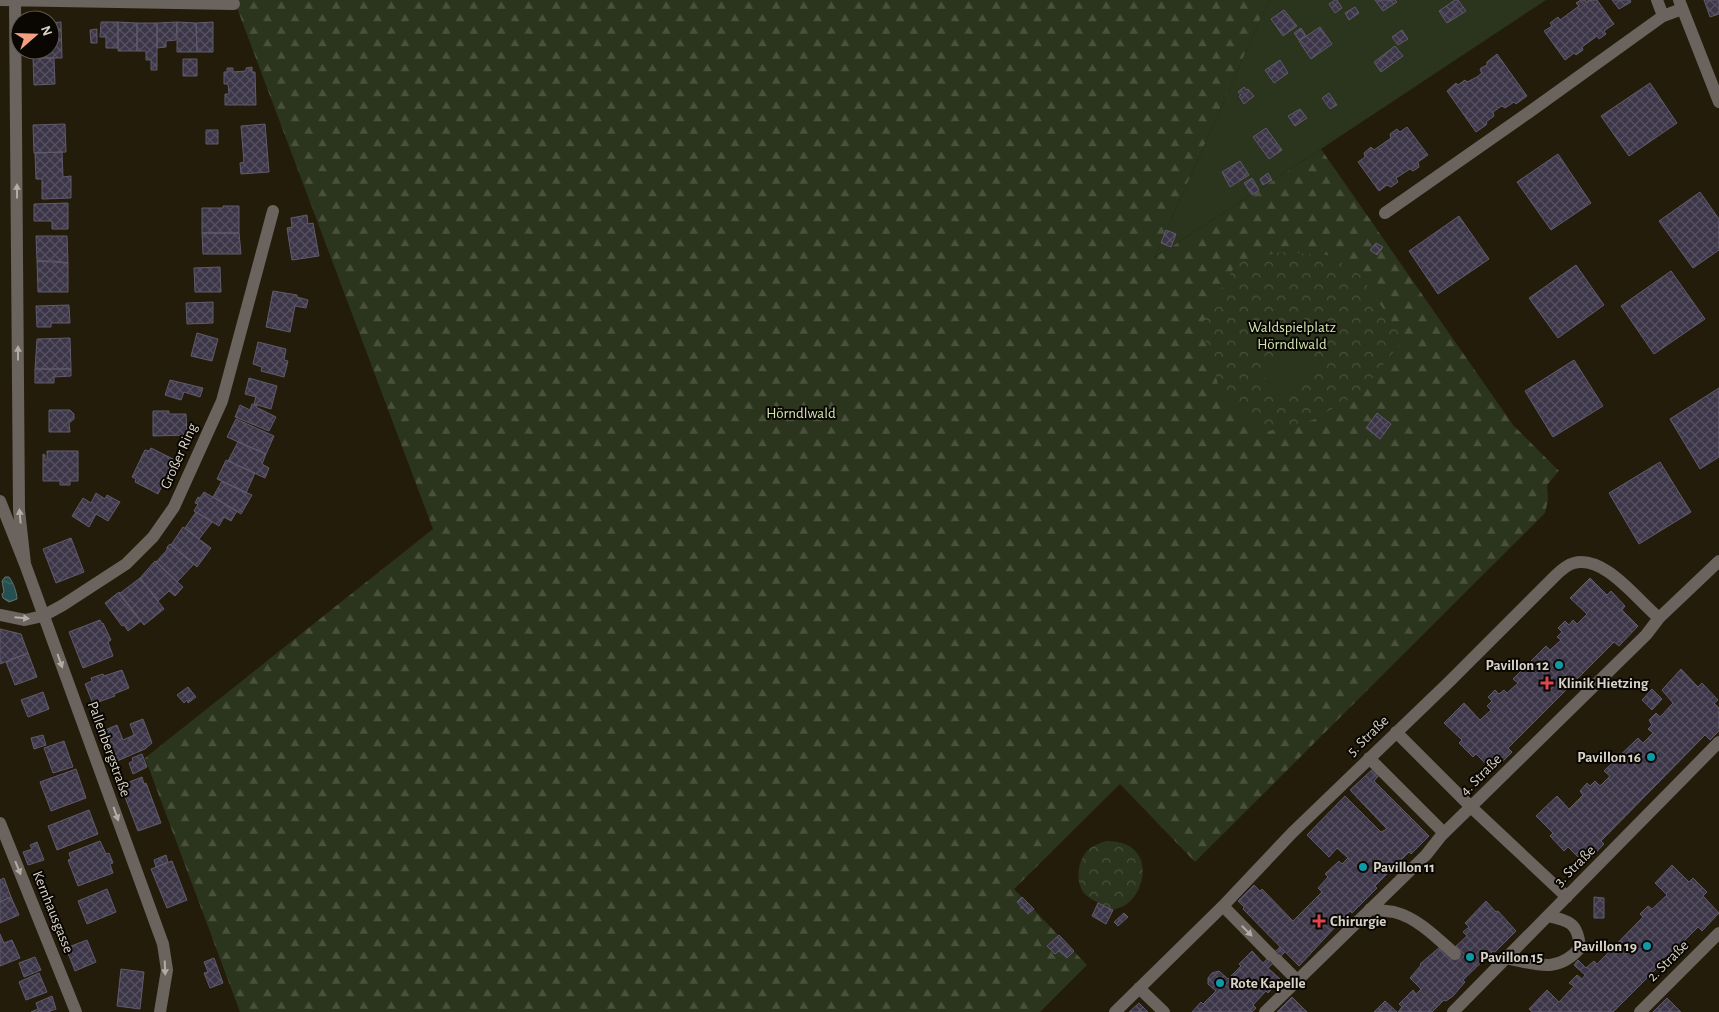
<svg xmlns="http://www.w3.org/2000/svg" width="1719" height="1012" viewBox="0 0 1719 1012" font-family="'Alegreya Sans',sans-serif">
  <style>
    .forest { fill: url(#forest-firs) }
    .park { fill: url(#park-crowns) }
    .garden { fill: #2b341d }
    .water { fill: url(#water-ripples); stroke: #5b7774 }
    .building { fill: url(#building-cross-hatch); stroke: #605a6d }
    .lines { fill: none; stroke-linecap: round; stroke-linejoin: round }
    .minor { stroke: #6b635d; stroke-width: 12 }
    .oneway { fill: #b2aca3 }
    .culture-dot { fill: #0f9aa8; stroke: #0a0702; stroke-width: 2 }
    .health-dot { fill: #e0444e; stroke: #0a0702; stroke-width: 2 }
    .labels { text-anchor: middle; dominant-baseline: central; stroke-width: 4; stroke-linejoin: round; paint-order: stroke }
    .park-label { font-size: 15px; fill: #d0e7b1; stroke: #0a0702 }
    .street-label { font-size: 15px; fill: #d8d3c8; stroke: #0a0702 }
    .poi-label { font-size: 15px; font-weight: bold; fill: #d8d3c8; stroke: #0a0702; text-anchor: start }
  </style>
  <defs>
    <pattern id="forest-firs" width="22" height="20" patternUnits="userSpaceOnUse" patternTransform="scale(1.25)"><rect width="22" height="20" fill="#2b341d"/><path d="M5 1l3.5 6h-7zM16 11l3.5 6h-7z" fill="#49503c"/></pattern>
    <pattern id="park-crowns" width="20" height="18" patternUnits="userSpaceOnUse" patternTransform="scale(1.25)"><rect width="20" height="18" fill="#2b341d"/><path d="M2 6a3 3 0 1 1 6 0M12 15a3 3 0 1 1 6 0" fill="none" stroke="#49503c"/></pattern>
    <pattern id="water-ripples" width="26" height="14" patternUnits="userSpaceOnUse" patternTransform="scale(1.25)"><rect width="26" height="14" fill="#254f50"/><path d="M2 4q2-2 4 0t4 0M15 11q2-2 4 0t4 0" fill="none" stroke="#446768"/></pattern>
    <pattern id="building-cross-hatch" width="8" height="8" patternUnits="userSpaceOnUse" patternTransform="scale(1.25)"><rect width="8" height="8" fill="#3c3648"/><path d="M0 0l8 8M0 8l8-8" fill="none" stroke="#575261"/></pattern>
  </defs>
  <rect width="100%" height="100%" fill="#241c0a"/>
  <!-- forest -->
  <path class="forest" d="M234,0H1269L1154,258L1321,149L1513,425L1559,471L1547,485L1548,500L1545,513L1195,862L1120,784L1014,889L1087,965L1040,1012H240L145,758L433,529Z"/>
  <!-- park -->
  <path class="park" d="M1281,252L1329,255L1360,275L1404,339L1361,392L1313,420L1261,433L1222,398L1201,325L1237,262Z
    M1106,841C1114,841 1122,842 1129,846C1151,859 1144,890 1127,904C1123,907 1117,908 1113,910C1103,905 1092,901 1085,894C1074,882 1078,860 1088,850C1093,845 1101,843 1106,841Z"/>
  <!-- garden -->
  <path class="garden" d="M1269,0H1546L1321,149L1154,258Z
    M1256,327L1268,340L1254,351L1243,338Z
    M1296,344L1316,363L1284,396L1264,377Z"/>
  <!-- water -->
  <path class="water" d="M5,577H9C13,582 17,593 17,599L9,602L3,598L2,594L4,592L2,581Z"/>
  <!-- building -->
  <path class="building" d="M1335,0H1337L1342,8L1335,13L1329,4Z
    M1375,0H1395L1397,2L1383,11Z
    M1455,0H1458L1466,11L1447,23L1439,11Z
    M1581,0H1585L1586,2L1589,0H1597L1614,24L1604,31L1606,34L1599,39L1597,36L1582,47L1583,50L1576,55L1574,53L1565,60L1544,31L1552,26L1550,23L1558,17L1560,20L1579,6L1576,3Z
    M1612,0H1630L1631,2L1619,9Z
    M1704,0H1719V14L1710,17Z
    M1355,7L1359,13L1349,20L1345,13Z
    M1284,10L1297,26L1283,36L1271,19Z
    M61,22L62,58H33V50H50V23Z
    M101,22H118V48H106V37H100Z
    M118,22L137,23V51H118Z
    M177,22L196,23L197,52H177Z
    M177,22L176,40L166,41V47L157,48V23Z
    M213,22V52H197L196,23Z
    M137,23H157V70H151V60H146V51H137Z
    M1320,27L1332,44L1311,59L1299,41Z
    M1301,28L1306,36L1299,40L1294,33Z
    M97,29V43H91L90,30Z
    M1402,30L1408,39L1398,45L1392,37Z
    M1395,46L1403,56L1381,72L1374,62Z
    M1497,54L1527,96L1516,104L1514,102L1505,108L1502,106L1500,107L1493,112L1494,116L1486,122L1487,123L1486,125L1476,132L1447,91L1456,83L1458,85L1465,80L1467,82L1477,77L1482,73L1480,70L1481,68L1487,65V62Z
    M33,58H54L55,84L34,85Z
    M183,59H197V76H183Z
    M1280,60L1288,73L1274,83L1265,70Z
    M252,67V72H255L256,105H225V94H229L228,84H224V72H227V68H233V72L246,71V68Z
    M1650,83L1677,123L1629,156L1601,116Z
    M1244,87L1246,90L1248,89L1254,96L1244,104L1239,96L1241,95L1238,92Z
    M1329,93L1337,105L1330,109L1322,98Z
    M1300,109L1307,118L1295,126L1288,116Z
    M65,124L66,152L34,153L33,125Z
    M265,124L269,172L241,174L240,163L244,162L241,126Z
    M1407,127L1428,155L1418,162L1419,167L1413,171L1410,169L1396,178L1398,182L1391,187L1387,185L1379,191L1358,162L1365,157L1364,153L1371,147L1374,150L1391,138L1390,134L1397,129L1400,132Z
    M1266,128L1282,150L1269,159L1253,137Z
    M206,130H218V144H206Z
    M62,152L63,177L71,176V198L42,199V179H36L35,153Z
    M1558,154L1591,203L1551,230L1517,182Z
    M1240,161L1249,175L1230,187L1222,172Z
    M1268,173L1272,180L1263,185L1260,179Z
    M1252,178L1259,190L1252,195L1244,183Z
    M1700,192L1719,219V250L1693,268L1659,221Z
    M68,203V229H52V221H34V204Z
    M223,206H239V233H202V208H223Z
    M307,215L308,224L313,223L319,256L292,260L287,228L292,227L291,218Z
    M1459,216L1489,259L1438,294L1409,251Z
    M1166,230L1176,234L1171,247L1161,243Z
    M202,233H239L241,254H203Z
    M36,236H67L68,263L54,261H37Z
    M1376,243L1383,247L1377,255L1370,250Z
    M37,261L68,263V292H38Z
    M1576,265L1604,305L1558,338L1529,298Z
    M220,267L221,292H195L194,268Z
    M1671,271L1705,319L1654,354L1621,306Z
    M273,291L297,295V297L308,300L306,308L295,306L290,332L266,327Z
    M213,302V323L187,324L186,303Z
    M69,305L70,323H51V327H37L36,306Z
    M197,333L218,339L212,361L191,356Z
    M70,338L71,369H35L37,339Z
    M258,342L286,349L284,360L288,361L284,377L261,371L262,367L253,364Z
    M1574,360L1603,406L1553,437L1525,391Z
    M35,369H71V376L54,377V383H35Z
    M249,378L277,386L271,409L254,404L256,397L245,394Z
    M170,380L203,388L200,397L184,392L181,400L165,395Z
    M1719,388V457L1700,469L1670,419Z
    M252,404L257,405L256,407L276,417L269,431L235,417L240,405L250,410Z
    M49,410H70L74,414V419L69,423L70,432H49Z
    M153,411H169V414H186L187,435L153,436Z
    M1377,413L1391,424L1380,439L1366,428Z
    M236,419L274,436L266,454L227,437Z
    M238,442L266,454L262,464L269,468L265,478L228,461Z
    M151,448L175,460L158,494L135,482L136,479L132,477L145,450L149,451Z
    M47,451H78V481H70V485H60V481H43V454L45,455V460H47Z
    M226,460L255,473L246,493L217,479Z
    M1660,462L1691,512L1639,544L1609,493Z
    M222,481L252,495L241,514L213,497Z
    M204,492L237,511L231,521L224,517L219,526L194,511L198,504L195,503L198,497L200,498Z
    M96,493L105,499L107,495L120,502L108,521L96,514L89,527L72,516L83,498L91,503Z
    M196,512L212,522L199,539L185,528Z
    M183,527L211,548L197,567L171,545Z
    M71,538L84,572L56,583L43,549Z
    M170,544L194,564L177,582L156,562L167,550V547Z
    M155,561L183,587L175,596L169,591L158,601L140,578Z
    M140,578L164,609L144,625L119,594Z
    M1590,578L1607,595L1611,591L1625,606L1622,610L1638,626L1619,646L1614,642L1508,748L1512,752L1493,771L1476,754L1473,757L1459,743L1462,740L1444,723L1464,703L1480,720L1491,710L1487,706L1492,701L1488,697L1495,690L1499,694L1504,690L1507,693L1518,683L1513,679L1546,646L1550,650L1561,640L1557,637L1562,632L1558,628L1565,621L1569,625L1573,620L1577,624L1587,614L1570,598Z
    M119,592L141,621L128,631L124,625L122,626L105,603Z
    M100,620L102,624L103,623L111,640L108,642L113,656L83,668L69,632Z
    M0,629L21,634L28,653L0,664Z
    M28,653L37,677L15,685L6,662Z
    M1681,669L1698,687L1702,683L1718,700L1714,703L1719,708V731L1710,740L1705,735L1601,841L1604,844L1585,864L1568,847L1564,851L1550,836L1553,833L1536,816L1557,796L1569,809L1583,795L1580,791L1587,783L1590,786L1595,781L1600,786L1610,776L1604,771L1638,738L1643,743L1653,733L1648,729L1652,725L1649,720L1656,713L1660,717L1673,703L1662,690Z
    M122,670L129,688L114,694L115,696L93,704L85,684L92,681L91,678L103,674L104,676Z
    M188,687L196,697L188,703L187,700L184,703L177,695Z
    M1652,689L1662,699L1652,710L1642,700Z
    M43,692L49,709L28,717L21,700Z
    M143,719L152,743L145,749L117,761L105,730L117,725L123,740L134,735L130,724Z
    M43,735L46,745L34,749L31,738Z
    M64,741L73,767L53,773L44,748Z
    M142,754L147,767L133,774L129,763L133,761L132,758Z
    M1375,767L1381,773L1374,781L1429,836L1411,854L1409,852L1375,886L1377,888L1352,913L1350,911L1299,966L1243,909L1244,907L1238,901L1254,885L1260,891L1262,889L1293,921L1322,892L1318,888L1328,877L1325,874L1339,861L1342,864L1348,858L1337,848L1329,857L1307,835L1345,796L1381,832L1387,829L1350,790Z
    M76,769L86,798L51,811L40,782Z
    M142,777L144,784L146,783L161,823L138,831L125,797L127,796L124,784Z
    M89,810L98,834L57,850L48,826Z
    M100,841L106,854L109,853L113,863L110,864L113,873L78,886L68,860L71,859L69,853Z
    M37,842L44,860L28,865L23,852L32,849L30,845Z
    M166,855L168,862L156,867L154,860Z
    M172,861L187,900L167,908L151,869Z
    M1672,865L1689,882L1693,878L1707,892L1703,896L1719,913L1702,931L1698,927L1613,1012H1532L1529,1009L1547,990L1559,1002L1574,986L1569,983L1577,975L1582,979L1585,975L1574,965L1578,960L1586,968L1594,961L1597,964L1643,917L1640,914L1648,906L1652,909L1667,895L1655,883Z
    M4,878L11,897L0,902V880Z
    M107,889L116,912L87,924L78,901Z
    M11,897L19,915L0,923V902Z
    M1022,897L1034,909L1028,914L1017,902Z
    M1594,897L1604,898V918H1594Z
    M1486,901L1496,912L1498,911L1516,931L1495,952L1493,951L1463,980L1465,982L1453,996L1446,1001L1444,1000L1432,1012H1398L1402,1007L1399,1004L1413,990L1416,994L1421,989L1410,978L1421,965L1420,964L1441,946L1455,947L1467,936L1463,932L1469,927L1465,923Z
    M1098,903L1113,910L1106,924L1092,916Z
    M1124,913L1128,917L1118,926L1114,922Z
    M0,934L4,943L12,940L20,958L0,966Z
    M1059,935L1074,951L1067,958L1059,951L1055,954L1047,946Z
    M87,940L96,962L75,971L66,948Z
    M1280,947L1285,952L1268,968L1281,980L1268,993L1266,991L1253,1005L1256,1008L1252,1012H1192L1201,1002L1203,1004L1216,991L1208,984V978L1212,973L1219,971L1228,979L1241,966L1239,964L1252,951L1263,963Z
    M35,957L41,970L24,977L19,963Z
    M214,958L223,983L210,988L204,973L208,972L204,962Z
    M121,969L144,972L140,1009L117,1006Z
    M39,973L47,992L26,1000L19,982Z
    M52,996L56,1009L48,1012H31L38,1009L36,1003Z
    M1292,997L1307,1012H1277Z
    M1667,998L1681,1012H1653Z
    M1385,1001L1397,1012H1374Z
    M1139,1003L1148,1012H1129Z"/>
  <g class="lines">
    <!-- minor -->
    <path class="minor" d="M0,0L234,4
      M15,0L19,510L25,564
      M1657,0L1663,16L1682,9
      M1679,0L1719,102
      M1385,213L1528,113L1663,16
      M0,501L25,564L163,944L167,970L160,1012
      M0,615L25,620L43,616L63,605L126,564L153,537L174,507L222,401L273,211
      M1396,732L1471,807L1567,897
      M1369,758L1444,833
      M0,823L76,1012
      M1223,906L1271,955
      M1370,909C1378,910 1386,911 1394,912C1418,918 1437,938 1455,954
      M1506,958C1537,964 1557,974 1580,948C1578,923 1570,921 1548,916
      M1277,960L1297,980
      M1139,988L1164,1012
      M1115,1012L1223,906L1292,833L1450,681L1555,576C1560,571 1566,565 1574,563C1605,555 1637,600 1659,618
      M1265,1012L1426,855L1441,836L1646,635L1659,618L1719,561
      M1453,1012L1719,742
      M1640,1012L1719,933"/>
  </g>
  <!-- one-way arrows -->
  <defs><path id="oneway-solid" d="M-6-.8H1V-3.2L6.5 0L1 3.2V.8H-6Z" transform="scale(1.25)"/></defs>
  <g class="oneway">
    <use href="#oneway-solid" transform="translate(17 191) rotate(-90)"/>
    <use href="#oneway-solid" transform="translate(18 353) rotate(-90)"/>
    <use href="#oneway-solid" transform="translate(20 516) rotate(-95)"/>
    <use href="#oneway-solid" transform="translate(22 618) rotate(5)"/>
    <use href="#oneway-solid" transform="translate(60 661) rotate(70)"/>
    <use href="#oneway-solid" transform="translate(116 814) rotate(70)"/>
    <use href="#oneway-solid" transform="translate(18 868) rotate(68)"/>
    <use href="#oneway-solid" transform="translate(1247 931) rotate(45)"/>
    <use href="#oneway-solid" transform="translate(165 968) rotate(88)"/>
  </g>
  <!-- markers -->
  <g class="culture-dot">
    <circle cx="1559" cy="665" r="5"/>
    <circle cx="1651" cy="757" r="5"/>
    <circle cx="1363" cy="867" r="5"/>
    <circle cx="1647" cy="946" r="5"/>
    <circle cx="1470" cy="957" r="5"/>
    <circle cx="1220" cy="983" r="5"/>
  </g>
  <g class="health-dot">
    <path d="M1544.5 675.5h5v5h5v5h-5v5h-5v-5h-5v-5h5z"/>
    <path d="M1316.5 913.5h5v5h5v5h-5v5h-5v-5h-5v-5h5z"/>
  </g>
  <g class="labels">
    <!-- park labels -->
    <g class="park-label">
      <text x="1292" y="327">Waldspielplatz<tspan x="1292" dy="17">Hörndlwald</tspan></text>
      <text x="801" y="413">Hörndlwald</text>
    </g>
    <!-- street labels -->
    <g class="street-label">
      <text transform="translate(179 456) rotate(-66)">Großer Ring</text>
      <text transform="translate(1368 736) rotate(-44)">5. Straße</text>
      <text transform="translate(109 749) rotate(70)">Pallenbergstraße</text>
      <text transform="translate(1481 775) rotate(-45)">4. Straße</text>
      <text transform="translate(1575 866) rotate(-45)">3. Straße</text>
      <text transform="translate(53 912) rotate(68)">Kernhausgasse</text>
      <text transform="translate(1668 961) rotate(-45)">2. Straße</text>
    </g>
    <!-- poi labels -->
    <g class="poi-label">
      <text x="1549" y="665" text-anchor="end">Pavillon 12</text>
      <text x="1558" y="683">Klinik Hietzing</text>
      <text x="1641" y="757" text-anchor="end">Pavillon 16</text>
      <text x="1373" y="867">Pavillon 11</text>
      <text x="1330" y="921">Chirurgie</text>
      <text x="1637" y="946" text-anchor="end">Pavillon 19</text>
      <text x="1480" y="957">Pavillon 15</text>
      <text x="1230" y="983">Rote Kapelle</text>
    </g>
  </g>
  <!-- north arrow -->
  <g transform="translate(35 35) rotate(70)"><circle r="24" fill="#0a0702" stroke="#5c5951"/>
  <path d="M0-4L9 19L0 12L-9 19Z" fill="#f3a082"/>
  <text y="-8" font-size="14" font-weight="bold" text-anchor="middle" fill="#d8d3c8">N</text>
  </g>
</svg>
